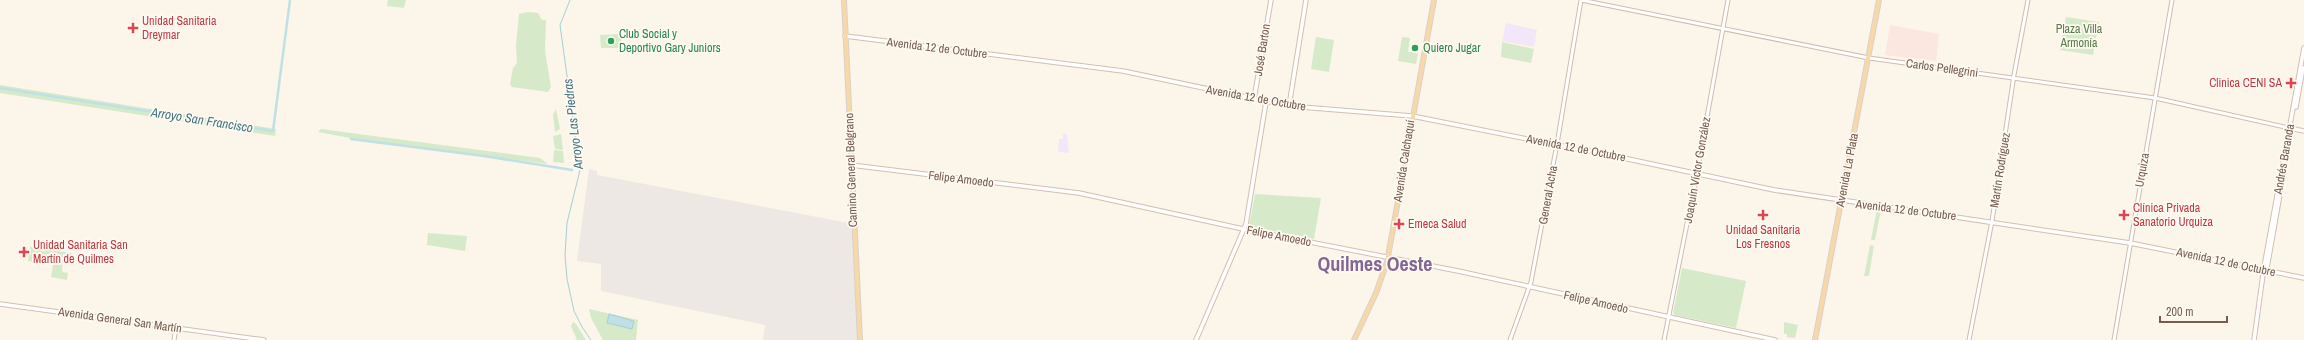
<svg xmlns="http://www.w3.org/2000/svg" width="2304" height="340" viewBox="0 0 2304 340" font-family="'Archivo Narrow',sans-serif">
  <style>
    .commercial { fill: #fbe7df }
    .industrial { fill: #ede8e3 }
    .education { fill: #f2e7f9 }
    .green { fill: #d6eac9 }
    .water { fill: #bfe0e5; stroke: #a6cfd7 }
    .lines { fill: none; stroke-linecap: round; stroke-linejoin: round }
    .stream { stroke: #a6cfd7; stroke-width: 1 }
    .canal { stroke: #bfe0e5; stroke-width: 2.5 }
    .tertiary-casing { stroke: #cebdb0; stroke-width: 5 }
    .secondary-casing { stroke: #d3bfb0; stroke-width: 5.5 }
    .primary-casing { stroke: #d9d1cd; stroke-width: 6 }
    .tertiary { stroke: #fff; stroke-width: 3 }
    .secondary { stroke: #fff; stroke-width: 3.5 }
    .primary { stroke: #f7d8a7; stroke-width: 4 }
    .health-dot { fill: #e0444e; stroke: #fef9f1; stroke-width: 1.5 }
    .leisure-dot { fill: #2e9e5b; stroke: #fef9f1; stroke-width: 1.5 }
    .labels { text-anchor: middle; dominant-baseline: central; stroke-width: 3.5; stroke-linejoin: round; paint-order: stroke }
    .health-label { font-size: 12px; fill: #be3a42; stroke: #fef9f1; text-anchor: start }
    .park-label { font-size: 12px; fill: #567b46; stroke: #fef9f1 }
    .leisure-label { font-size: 12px; fill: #27864d; stroke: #fef9f1; text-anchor: start }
    .street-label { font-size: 12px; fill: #765c4e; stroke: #fef9f1 }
    .water-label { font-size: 13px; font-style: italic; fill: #457781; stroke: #fef9f1 }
    .town-label { font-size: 20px; font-weight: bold; fill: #836692; stroke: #fef9f1 }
  </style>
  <rect width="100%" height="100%" fill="#fcf5ea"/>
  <!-- commercial -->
  <path class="commercial" d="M1890,25L1939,34L1936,61L1885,55Z"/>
  <!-- industrial -->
  <path class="industrial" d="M589,169L597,171V175L854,224L859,327L857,340H763L765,325L601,291V264L577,261Z"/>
  <!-- education -->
  <path class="education" d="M1506,23L1537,30L1534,47L1502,41Z
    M1063,134H1067L1069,153L1058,152L1059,139H1063Z"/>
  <!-- green -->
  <path class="green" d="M388,0H406L404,8L387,6Z
    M528,12L538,13L542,20H546L545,51L551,87L548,92L512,87L510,84L513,68L517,63L516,46L519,14Z
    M2066,17L2099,22L2093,55L2060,50Z
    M621,34L622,48H601L600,35Z
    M1316,37L1334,40L1329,72L1311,69Z
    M1402,37L1410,38L1408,51H1406L1418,54L1416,64L1398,61Z
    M1502,42L1534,49L1531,63L1501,57Z
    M0,85L276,129L275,136L0,93Z
    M556,109L560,129L555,132L553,114Z
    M321,129L540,158L548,164L350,138L318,132Z
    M561,134L563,150L555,149L553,136Z
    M554,150L563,151L564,163L553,162Z
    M1255,194L1321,198L1314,239L1249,226Z
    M1877,209L1881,210L1875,240H1871Z
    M428,233L467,236L465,251L427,245Z
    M1870,245L1874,246L1869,276H1864Z
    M30,247L72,253L71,255L63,254L62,272L68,273L67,280L51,277L53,264L28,261Z
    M1682,268L1746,281L1736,328L1675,315L1673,313Z
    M589,309L638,320L636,340H603L591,318Z
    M573,322L576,324L586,340H577L571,326Z
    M1784,322L1798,325L1795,338L1787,337V334H1784Z"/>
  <!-- water -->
  <path class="water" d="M609,314L634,321L632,329L607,323Z"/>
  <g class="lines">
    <!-- stream -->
    <path class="stream" d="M570,0L560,25L580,170L567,223L565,255L567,279L574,311L582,327L591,340"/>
    <!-- canal -->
    <path class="canal" d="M0,88L273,131L290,0
      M351,139L484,156L572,170"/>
    <!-- tertiary casing -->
    <g class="tertiary-casing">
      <path id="tertiary" d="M1581,0L1869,58L2155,98L2289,128
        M174,340L176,328
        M1510,340L1531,282L1557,144L1581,0
        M1664,340L1697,173L1728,0
        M1969,340L1992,221L2014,75L2028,0
        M2114,340L2172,0"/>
    </g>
    <!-- secondary casing -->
    <g class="secondary-casing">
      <path id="secondary" d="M845,36L1123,71L1289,106L1412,116L1628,159L1774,190L2130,243L2304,278
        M1254,99L1271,0
        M1289,106L1306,0
        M2296,107L2303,68
        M2289,128L2304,131
        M851,165L1079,193L1243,229L1458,271L1775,340
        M2265,271L2267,268L2284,172
        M0,304L264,340
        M1196,340L1246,224L1266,102
        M2254,340L2264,267L2304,48"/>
    </g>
    <!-- primary casing -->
    <g class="primary-casing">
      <path id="primary" d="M844,0L860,340
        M1354,340L1376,293L1387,262L1434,0
        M1815,340L1879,0"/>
    </g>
    <!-- tertiary -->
    <use href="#tertiary" class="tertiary"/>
    <!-- secondary -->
    <use href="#secondary" class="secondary"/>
    <!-- primary -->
    <use href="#primary" class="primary"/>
  </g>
  <!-- markers -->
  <g class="health-dot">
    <path d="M131 22h4v4h4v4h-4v4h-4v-4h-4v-4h4z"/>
    <path d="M2289 77h4v4h4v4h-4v4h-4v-4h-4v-4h4z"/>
    <path d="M1761 209h4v4h4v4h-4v4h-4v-4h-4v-4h4z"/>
    <path d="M2122 209h4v4h4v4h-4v4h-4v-4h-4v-4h4z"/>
    <path d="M1397 218h4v4h4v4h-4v4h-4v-4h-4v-4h4z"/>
    <path d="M22 246h4v4h4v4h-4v4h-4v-4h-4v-4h4z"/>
  </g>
  <g class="leisure-dot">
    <circle cx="611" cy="41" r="4"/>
    <circle cx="1415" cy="48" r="4"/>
  </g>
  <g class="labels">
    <!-- health labels -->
    <g class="health-label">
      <text x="142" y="21">Unidad Sanitaria<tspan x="142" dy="14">Dreymar</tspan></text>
      <text x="2282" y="83" text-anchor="end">Clinica CENI SA</text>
      <text x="2133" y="208">Clínica Privada<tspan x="2133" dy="14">Sanatorio Urquiza</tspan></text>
      <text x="1408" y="224">Emeca Salud</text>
      <text x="1763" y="230" text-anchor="middle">Unidad Sanitaria<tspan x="1763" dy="14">Los Fresnos</tspan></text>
      <text x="33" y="245">Unidad Sanitaria San<tspan x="33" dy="14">Martín de Quilmes</tspan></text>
    </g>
    <!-- park labels -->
    <g class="park-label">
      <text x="2079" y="29">Plaza Villa<tspan x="2079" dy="14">Armonía</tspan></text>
    </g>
    <!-- leisure labels -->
    <g class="leisure-label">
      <text x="619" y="34">Club Social y<tspan x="619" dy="14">Deportivo Gary Juniors</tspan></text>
      <text x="1423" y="48">Quiero Jugar</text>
    </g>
    <!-- street labels -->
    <g class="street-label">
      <text transform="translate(937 48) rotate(7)">Avenida 12 de Octubre</text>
      <text transform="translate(1262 50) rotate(-81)">José Barton</text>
      <text transform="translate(1942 68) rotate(8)">Carlos Pellegrini</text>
      <text transform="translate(1256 98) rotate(10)">Avenida 12 de Octubre</text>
      <text transform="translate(1576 148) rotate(11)">Avenida 12 de Octubre</text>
      <text transform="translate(2284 159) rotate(-80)">Andrés Baranda</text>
      <text transform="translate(1404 161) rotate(-81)">Avenida Calchaquí</text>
      <text transform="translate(851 170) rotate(-92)">Camino General Belgrano</text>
      <text transform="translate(1697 170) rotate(-80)">Joaquín Víctor González</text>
      <text transform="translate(1847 170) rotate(-79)">Avenida La Plata</text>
      <text transform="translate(2000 170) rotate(-81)">Martín Rodríguez</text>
      <text transform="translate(2142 170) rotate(-80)">Urquiza</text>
      <text transform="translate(961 179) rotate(7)">Felipe Amoedo</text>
      <text transform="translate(1548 195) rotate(-80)">General Acha</text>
      <text transform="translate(1906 210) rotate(7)">Avenida 12 de Octubre</text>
      <text transform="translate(1279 236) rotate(11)">Felipe Amoedo</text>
      <text transform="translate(2226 262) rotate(12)">Avenida 12 de Octubre</text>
      <text transform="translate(1596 302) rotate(13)">Felipe Amoedo</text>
      <text transform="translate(120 320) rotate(8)">Avenida General San Martín</text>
    </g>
    <!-- water labels -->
    <g class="water-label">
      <text transform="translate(202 120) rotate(9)">Arroyo San Francisco</text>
      <text transform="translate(573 124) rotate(-97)">Arroyo Las Piedras</text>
    </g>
    <!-- town labels -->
    <g class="town-label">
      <text x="1375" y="263">Quilmes Oeste</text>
    </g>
  </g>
  <!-- scale -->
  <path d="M2160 316v6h67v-6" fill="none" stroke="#765c4e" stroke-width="2"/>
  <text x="2166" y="316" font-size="12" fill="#765c4e" stroke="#fef9f1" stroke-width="3" paint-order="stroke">200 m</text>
</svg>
